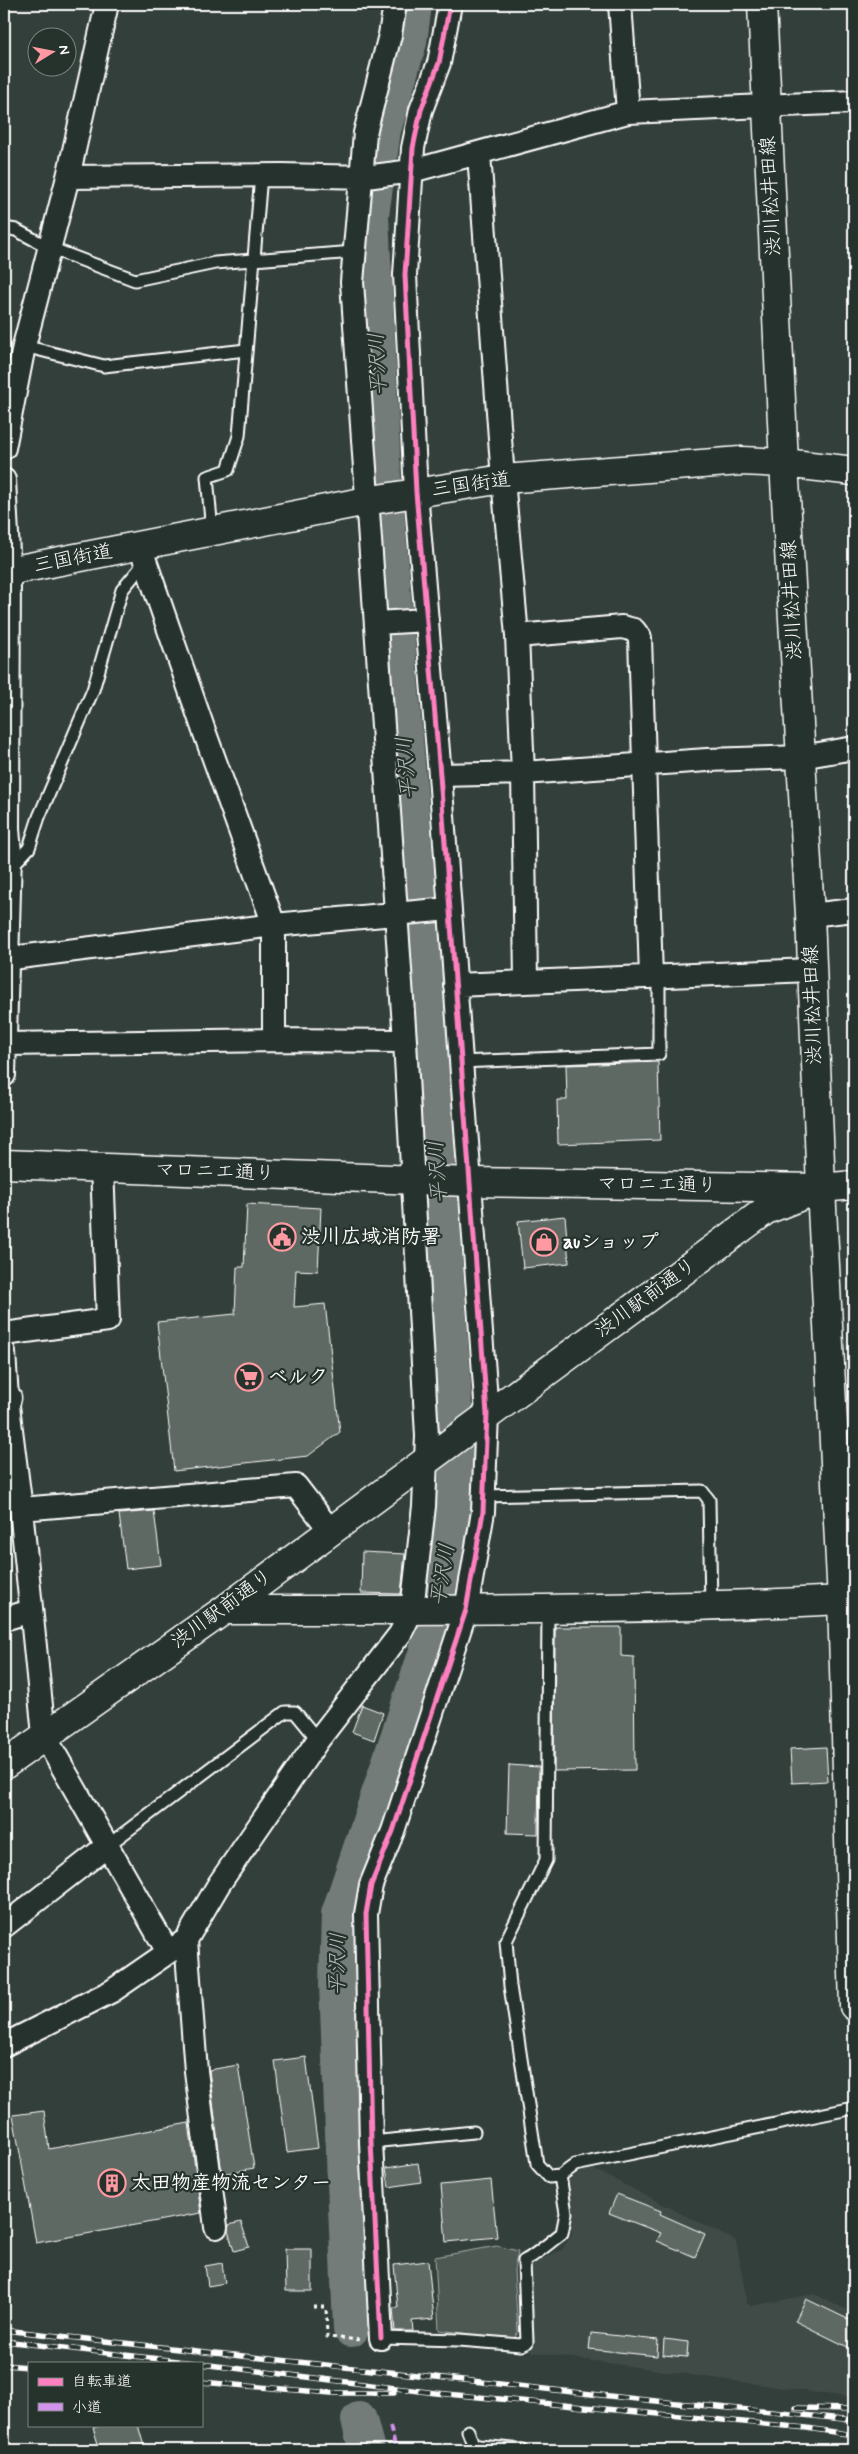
<svg xmlns="http://www.w3.org/2000/svg" width="858" height="2454" viewBox="0 0 858 2454" font-family="Mynerve,'Klee One',sans-serif">
  <style>
    .built { fill: #404c47 }
    .green { fill: #4d5853; stroke: #a6aca9 }
    .lines { fill: none; stroke-linecap: round; stroke-linejoin: round }
    .river { stroke: #737b78; stroke-width: 36 }
    .building { fill: #5f6964; stroke: #fff }
    .service-casing { stroke: #fff; stroke-width: 15 }
    .minor-casing { stroke: #fff; stroke-width: 26 }
    .tertiary-casing { stroke: #fff; stroke-width: 31 }
    .primary-casing { stroke: #fff; stroke-width: 31 }
    .path { stroke: #fff; stroke-width: 3; stroke-dasharray: 4 4; stroke-linecap: butt }
    .service { stroke: #26332d; stroke-width: 11 }
    .minor { stroke: #26332d; stroke-width: 22 }
    .tertiary { stroke: #26332d; stroke-width: 28 }
    .primary { stroke: #26332d; stroke-width: 28 }
    .rail-casing { stroke: #fff; stroke-width: 5.5 }
    .rail { stroke: #26332d; stroke-width: 4; stroke-dasharray: 11; stroke-linecap: butt }
    .quiet { stroke: #d193ec; stroke-width: 4; stroke-dasharray: 8 4; stroke-linecap: butt }
    .cycleway-casing { stroke: #26332d; stroke-width: 8 }
    .cycleway { stroke: #ff80c0; stroke-width: 5 }
    .labels { text-anchor: middle; dominant-baseline: central; stroke-width: 4.5; stroke-linejoin: round; paint-order: stroke }
    .street-label { font-size: 20px; fill: #fff; stroke: #26332d }
    .poi-label { font-size: 20px; font-weight: bold; fill: #fff; stroke: #26332d; text-anchor: start }
    .water-label { font-size: 21px; font-style: italic; fill: #b9bdbc; stroke: #26332d }
  </style>
  <rect width="100%" height="100%" fill="#333f3a"/>
  <filter id="ink" filterUnits="userSpaceOnUse"><feTurbulence type="fractalNoise" baseFrequency=".02" numOctaves="2"/><feDisplacementMap in="SourceGraphic" scale="10" xChannelSelector="R" yChannelSelector="G"/><feConvolveMatrix kernelMatrix="1 2 1 2 8 2 1 2 1" color-interpolation-filters="sRGB"/></filter>
  <g filter="url(#ink)">
    <!-- built -->
    <path class="built" d="M585,2169H593L736,2241L747,2303L751,2306L814,2294L854,2313V2398L531,2352L532,2263L562,2250L572,2234L565,2181Z"/>
    <!-- green -->
    <path class="green" d="M497,2246L518,2251L514,2270L518,2332L514,2339L439,2330L435,2257Z"/>
    <g class="lines">
      <!-- river -->
      <path class="river" d="M351,2329L337,1985L339,1914L429,1645L443,1588L457,1475L453,1383L422,944L383,476L371,215L383,130L409,42L414,4
        M359,2420L367,2450"/>
    </g>
    <!-- building -->
    <path class="building" d="M658,1062L660,1140L558,1144L557,1100H567L566,1065Z
      M247,1204L321,1208L318,1271L296,1270L294,1307L325,1304L340,1432L308,1456L174,1471L157,1322L235,1314L237,1267H244Z
      M565,1216L569,1263L523,1268L518,1221Z
      M154,1511L161,1565L126,1569L119,1514Z
      M362,1552L405,1554L401,1594L361,1593Z
      M555,1627H621V1656L634,1657L635,1770L554,1771Z
      M362,1705L383,1713L374,1740L352,1732Z
      M826,1747L828,1781L792,1783L790,1749Z
      M509,1765L539,1767L538,1834L507,1833Z
      M306,2057L318,2148L287,2152L275,2061Z
      M238,2065L254,2168L222,2174L209,2070Z
      M44,2111L49,2149L189,2123L201,2213L36,2243L13,2115Z
      M418,2163L421,2182L389,2187L386,2168Z
      M491,2180L497,2237L446,2242L441,2185Z
      M617,2194L661,2211L660,2214L705,2234L695,2257L657,2241L661,2233L609,2213Z
      M241,2222L249,2247L234,2251L228,2231L229,2225Z
      M285,2249H312V2291H286Z
      M428,2261L434,2319L412,2321L413,2331H395L393,2308H398L394,2265Z
      M222,2263L225,2283L208,2286L205,2266Z
      M806,2299L854,2322V2350L795,2321Z
      M591,2333L658,2340L657,2356L589,2349Z
      M664,2339L688,2342L687,2357L663,2355Z
      M102,2425H138L145,2450H100L93,2428Z"/>
    <g class="lines">
      <!-- service casing -->
      <g class="service-casing">
        <path id="service" d="M4,228L16,230L50,248L135,280L215,263L354,252
          M24,346L104,366L246,350
          M212,531L207,477L228,470L239,436L261,175
          M11,867L29,848L39,817L93,690L122,590L146,561
          M459,1062L659,1054V976
          M484,1496L702,1491L709,1500L711,1606
          M548,1611L546,1860L506,1941L510,1986L537,2164L549,2177L560,2176L575,2165L854,2108
          M107,1846L285,1712H295L318,1740
          M371,2142L474,2132
          M381,2338L459,2340L521,2345L527,2342L524,2261C533,2257 553,2240 562,2233L566,2213L560,2176
          M468,2431L473,2444L479,2446L523,2450"/>
      </g>
      <!-- minor casing -->
      <g class="minor-casing">
        <path id="minor" d="M620,4L628,112
          M479,154L503,479L517,636L523,773L526,982
          M68,177L282,175L366,177L412,171L628,112L854,102
          M4,448L24,346L68,177L107,4
          M4,480L9,571L8,829L10,853L4,1075
          M140,546L203,728L274,925V1040
          M376,623L427,620
          M517,636L622,627L634,630L640,638L651,977
          M440,775L523,773L707,760L801,757L854,748
          M810,915L854,910
          M4,959L274,925L449,909
          M455,985L811,970
          M6,1044L274,1040L405,1041
          M4,1334L108,1320L102,1167
          M4,1352L7,1398L21,1509L44,1735L168,1952
          M21,1509L296,1486L330,1530
          M4,1619L31,1611
          M4,1926L107,1846
          M186,1940L196,2071L216,2227
          M4,2045L112,1991L186,1940L219,1884L318,1740L400,1634L412,1610L424,1506L427,1436L405,1041L352,282L365,133L390,35L395,4
          M381,2338L371,2142L366,1914L371,1885L393,1831L466,1610L483,1512L487,1414L440,775L416,492L405,275L413,148L421,110L439,63L450,4"/>
      </g>
      <!-- tertiary casing -->
      <g class="tertiary-casing">
        <path id="tertiary" d="M4,1164L470,1182L821,1188L854,1185
          M4,1398H7
          M224,1610C430,1610 636,1611 842,1600
          M4,1765L224,1610L766,1210L821,1188"/>
      </g>
      <!-- primary casing -->
      <g class="primary-casing">
        <path id="primary" d="M762,4L784,463L810,915L821,1188L842,1600L854,2006
          M4,572L372,500L503,479L741,461L784,463L854,471"/>
      </g>
      <!-- path -->
      <path class="path" d="M313,2307H326L327,2337L362,2340"/>
      <!-- service -->
      <use href="#service" class="service"/>
      <!-- minor -->
      <use href="#minor" class="minor"/>
      <!-- tertiary -->
      <use href="#tertiary" class="tertiary"/>
      <!-- primary -->
      <use href="#primary" class="primary"/>
      <!-- rail casing -->
      <g class="rail-casing">
        <path id="rail" d="M4,2330L646,2400L854,2420
          M4,2341L194,2363
          M201,2364L436,2393L807,2428L854,2435
          M4,2365L29,2367
          M201,2382L331,2393H394
          M796,2408L854,2409"/>
      </g>
      <!-- rail -->
      <use href="#rail" class="rail"/>
      <!-- quiet -->
      <path class="quiet" d="M390,2426L396,2450"/>
      <!-- cycleway casing -->
      <g class="cycleway-casing">
        <path id="cycleway" d="M381,2338L371,2142L366,1914L371,1885L393,1831L466,1610L483,1512L487,1414L440,775L416,492L405,275L413,148L421,110L439,63L450,4"/>
      </g>
      <!-- cycleway -->
      <use href="#cycleway" class="cycleway"/>
    </g>
  </g>
  <!-- icons -->
  <defs>
    <g id="civic-ring" transform="scale(1.4375)"><circle r="9.5" fill="#26332d" stroke="#ff9aa2" stroke-width="1.5"/><path d="M-.6-6.5H3V-4.5H.6V-3L4-1V1h2V6H-6V1h2V-1L-.6-3ZM-1.2 2.5V6h2.4V2.5Z" fill="#ff9aa2"/></g>
    <g id="shop-ring" transform="scale(1.4375)"><circle r="9.5" fill="#26332d" stroke="#ff9aa2" stroke-width="1.5"/><path d="M-5-2.5h2.3a2.7 3.5 0 0 1 5.4 0H5L5.5 6h-11ZM-1.5-2.5h3a1.5 2.3 0 0 0-3 0Z" fill="#ff9aa2"/></g>
    <g id="supermarket-ring" transform="scale(1.4375)"><circle r="9.5" fill="#26332d" stroke="#ff9aa2" stroke-width="1.5"/><path d="M-6-5.5h2.5l.6 2H6L4.5 2H-2.5L-4.4-4H-6ZM-1.5 3.2a1.3 1.3 0 1 0 .1 0ZM3 3.2a1.3 1.3 0 1 0 .1 0Z" fill="#ff9aa2"/></g>
    <g id="building-ring" transform="scale(1.4375)"><circle r="9.5" fill="#26332d" stroke="#ff9aa2" stroke-width="1.5"/><path d="M-4-6H4V6H1V3H-1V6H-4ZM-2.5-4.3h1.7v1.8h-1.7ZM.8-4.3h1.7v1.8H.8ZM-2.5-1h1.7V.8h-1.7ZM.8-1h1.7V.8H.8Z" fill="#ff9aa2"/></g>
  </defs>
  <g fill-rule="evenodd">
    <use href="#civic-ring" x="282" y="1237"/>
    <use href="#shop-ring" x="544" y="1242"/>
    <use href="#supermarket-ring" x="249" y="1377"/>
    <use href="#building-ring" x="112" y="2183"/>
  </g>
  <g class="labels">
    <!-- street labels -->
    <g class="street-label">
      <text transform="translate(771 196) rotate(-93)">渋川松井田線</text>
      <text transform="translate(471 485) rotate(-8)">三国街道</text>
      <text transform="translate(73 559) rotate(-11)">三国街道</text>
      <text transform="translate(792 600) rotate(-93)">渋川松井田線</text>
      <text transform="translate(813 1005) rotate(-92)">渋川松井田線</text>
      <text transform="translate(215 1172) rotate(2)">マロニエ通り</text>
      <text transform="translate(657 1185) rotate(1)">マロニエ通り</text>
      <text transform="translate(646 1298) rotate(-36)">渋川駅前通り</text>
      <text transform="translate(222 1609) rotate(-36)">渋川駅前通り</text>
    </g>
    <!-- poi labels -->
    <g class="poi-label">
      <text x="301" y="1237">渋川広域消防署</text>
      <text x="563" y="1242">auショップ</text>
      <text x="268" y="1377">ベルク</text>
      <text x="131" y="2183">太田物産物流センター</text>
    </g>
    <!-- water labels -->
    <g class="water-label">
      <text transform="translate(378 364) rotate(-93)">平沢川</text>
      <text transform="translate(407 768) rotate(-95)">平沢川</text>
      <text transform="translate(438 1172) rotate(-94)">平沢川</text>
      <text transform="translate(443 1575) rotate(-81)">平沢川</text>
      <text transform="translate(338 1964) rotate(-89)">平沢川</text>
    </g>
  </g>
  <!-- margin -->
  <rect width="858" height="2454" fill="none" stroke="#26332d" stroke-width="20"/>
  <rect x="10" y="10" width="838" height="2434" fill="none" stroke="#fff" stroke-width="2" filter="url(#ink)"/>
  <!-- legend -->
  <rect x="28" y="2362" width="175" height="65" fill="#26332d" stroke="#7d8581"/>
  <rect x="38" y="2378" width="25" height="8" fill="#ff80c0" stroke="#7d8581"/>
  <text x="72" y="2386" font-size="15" fill="#ffffff">自転車道</text>
  <rect x="38" y="2403" width="25" height="8" fill="#d193ec" stroke="#7d8581"/>
  <text x="72" y="2412" font-size="15" fill="#ffffff">小道</text>
  <!-- north arrow -->
  <g transform="translate(52 52) rotate(80)"><circle r="24" fill="#26332d" stroke="#7d8581"/>
  <path d="M0-4L9 19L0 12L-9 19Z" fill="#ff9aa2"/>
  <text y="-8" font-size="14" font-weight="bold" text-anchor="middle" fill="#ffffff">N</text>
  </g>
</svg>
